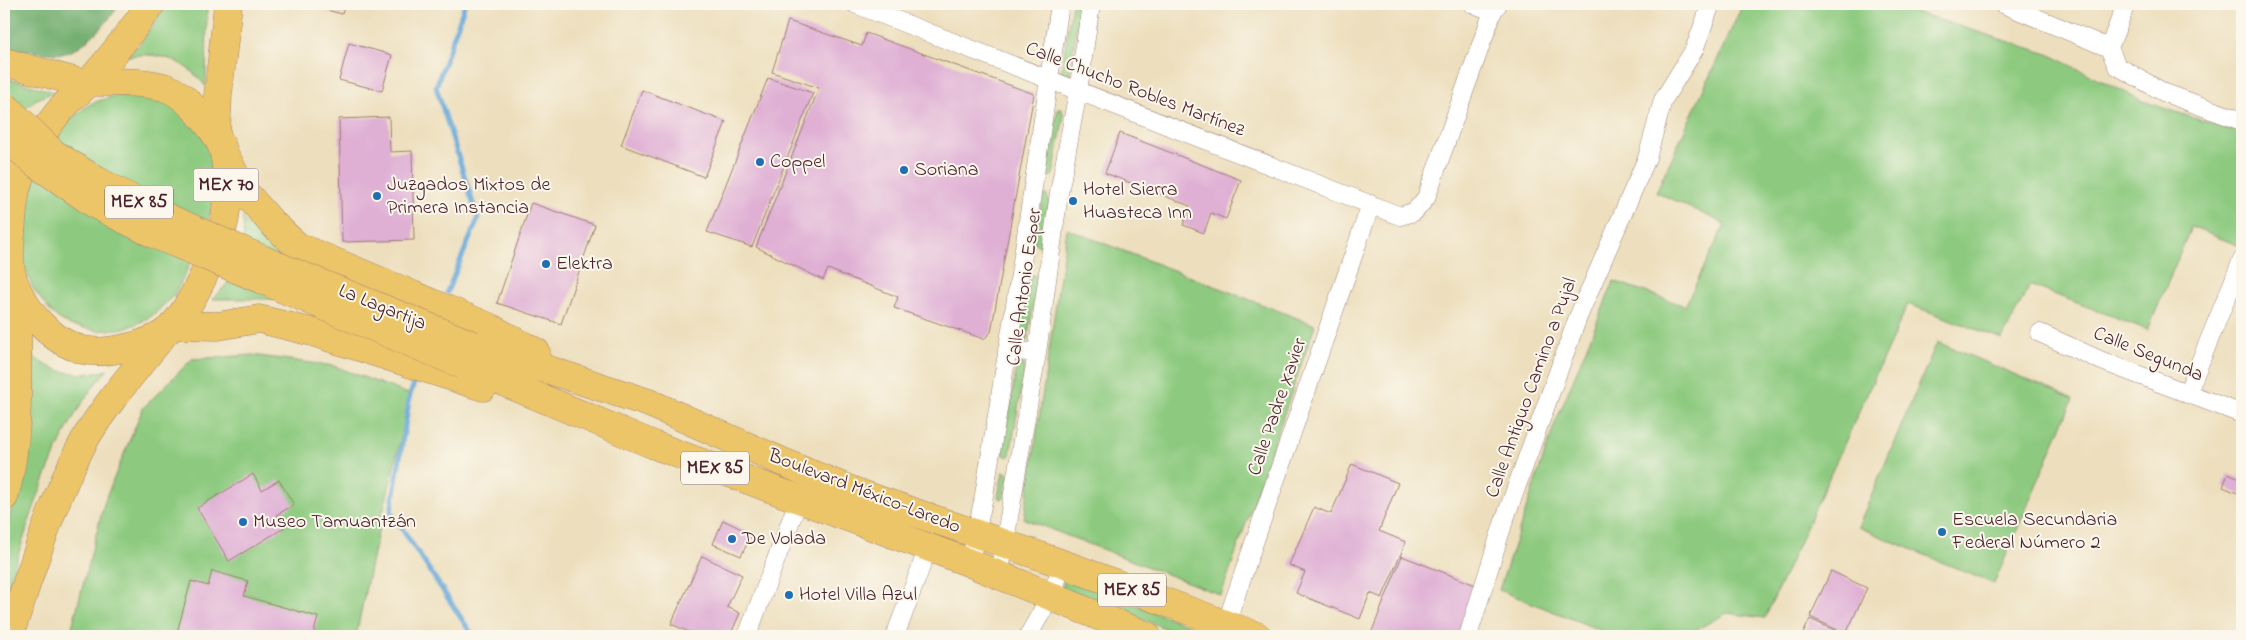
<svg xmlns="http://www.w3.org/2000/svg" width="2246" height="640" viewBox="0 0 2246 640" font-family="'Indie Flower',sans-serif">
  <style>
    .green { fill: #8dca7f; stroke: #6c7455 }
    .forest { fill: #72ae6e; stroke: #5e664c }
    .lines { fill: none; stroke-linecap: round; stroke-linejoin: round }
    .stream { stroke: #62a6d7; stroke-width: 5 }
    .building { fill: #dfafd4 }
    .minor-casing { stroke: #9c7f74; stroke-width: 19 }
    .primary-casing { stroke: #9c7f74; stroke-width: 29 }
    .minor { stroke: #fff; stroke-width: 18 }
    .primary { stroke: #edc569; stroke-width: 28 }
    .primary-bridge-casing { stroke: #9c7f74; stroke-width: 29; stroke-linecap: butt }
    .primary-bridge { stroke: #edc569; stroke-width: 28 }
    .poi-dot { fill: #1f6fb2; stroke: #fbf7ec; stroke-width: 2 }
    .labels { text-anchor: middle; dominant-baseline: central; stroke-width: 4; stroke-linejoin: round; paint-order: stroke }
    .shield { fill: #fbf7ec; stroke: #7f6065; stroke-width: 1 }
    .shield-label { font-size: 19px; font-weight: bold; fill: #4a1f2b }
    .street-label { font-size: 20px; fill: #4a1f2b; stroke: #fbf7ec }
    .poi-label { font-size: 20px; fill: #4a1f2b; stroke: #fbf7ec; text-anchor: start }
  </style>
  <rect width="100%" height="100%" fill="#fbf7ec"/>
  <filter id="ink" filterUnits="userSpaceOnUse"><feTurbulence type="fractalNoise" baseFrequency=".02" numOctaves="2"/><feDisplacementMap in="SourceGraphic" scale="10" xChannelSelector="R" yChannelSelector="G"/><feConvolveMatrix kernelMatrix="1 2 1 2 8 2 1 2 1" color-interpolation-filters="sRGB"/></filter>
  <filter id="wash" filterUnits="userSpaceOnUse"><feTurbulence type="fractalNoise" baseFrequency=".0096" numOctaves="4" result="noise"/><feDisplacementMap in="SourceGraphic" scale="20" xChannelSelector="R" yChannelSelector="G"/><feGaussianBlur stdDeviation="1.12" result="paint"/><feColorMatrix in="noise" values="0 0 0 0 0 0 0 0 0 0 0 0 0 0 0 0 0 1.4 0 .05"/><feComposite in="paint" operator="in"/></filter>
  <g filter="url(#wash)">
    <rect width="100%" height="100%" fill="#eddfbd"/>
    <!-- green -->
    <path class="green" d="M166,4H207L206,87C186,60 158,50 125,57L140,44Z
      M1072,4H1080L1070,73L1067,75H1063L1061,72Z
      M1743,4H1889L2048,54L2143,101L2242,134V240L2240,246L2191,227L2148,330L2030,285L2002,339L1908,304L1765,618L1727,613L1684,636H1615L1499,590L1554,426L1614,281L1685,306L1725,224L1656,192Z
      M7,78L54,92L35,100L19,114L4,98Z
      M116,95L158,97L195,119L212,156L214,197L207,226L181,283L174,295L153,315L141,322L127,328L99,331L70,325L58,318L49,310L32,287L22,259L23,215L32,188L52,145L67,122L90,104Z
      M1058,109H1061L1064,115L1053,175L1050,177L1045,173Z
      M1043,195H1047L1049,201L1042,244L1039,246L1034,242Z
      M242,217L255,232L280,253L278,299H212C237,279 248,248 242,217Z
      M1067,229L1315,325L1221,595L1024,519Z
      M1031,275H1035L1038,280L1027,341L1024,342L1019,339Z
      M1937,342L2073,399L1994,584L1858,527Z
      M24,346C44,373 77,378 108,370C94,383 86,397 76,413C42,471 25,536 4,599V540L29,436L28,392Z
      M252,355L334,366L411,395L372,558L356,636H66L71,631L105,500L143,408L192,359Z
      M1019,363H1023L1025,368L1010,455L1007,457L1002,453L1017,365Z
      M1003,472H1006L1009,475L1004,498L1000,499L998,497Z
      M1065,578L1217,636H1185L1062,588Z"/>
    <!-- forest -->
    <path class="forest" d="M4,4H119C113,18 81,50 66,53C53,56 19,49 4,48Z"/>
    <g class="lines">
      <!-- stream -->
      <path class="stream" d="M447,292L478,219L436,87L465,4
        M416,378L410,395L391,512L473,636"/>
    </g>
    <g id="blocks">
      <!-- building -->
      <path class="building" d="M303,4H345L342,14Z
        M788,21L862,46L866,33L1034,94L991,332L984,339L894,308L898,297L828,269L823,280L756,247L819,88L772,72Z
        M349,43L392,55L382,91L339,80Z
        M768,78L813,93L752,247L707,232Z
        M642,90L726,122L704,177L621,145Z
        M389,117L390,152L412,151L414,240L342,242L339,119Z
        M1120,133L1241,180L1226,219L1211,213L1204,233L1183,225L1190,206L1105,173Z
        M531,203L595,225L561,324L497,303Z
        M1352,464L1398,483L1379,531L1406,542L1382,598L1370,593L1360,619L1296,593L1305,572L1289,565L1314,507L1331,514Z
        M2228,473L2242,479V495L2223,487Z
        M253,474L262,490L279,480L294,505L276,515L284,528L229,561L197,508Z
        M723,520L752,534L741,556L713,544Z
        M702,556L742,575L727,607L740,613L730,636L714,634L713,636H698L671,624Z
        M1402,556L1478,586L1458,636H1370Z
        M212,571L248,581L244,596L318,617L313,636H176L191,581L208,586Z
        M1831,571L1867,588L1846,634L1810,617Z
        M1810,619L1847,636H1802Z
        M1864,632L1876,636H1862Z"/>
    </g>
  </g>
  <g filter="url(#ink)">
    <use href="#blocks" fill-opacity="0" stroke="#9c7f74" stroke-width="1"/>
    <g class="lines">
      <!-- minor casing -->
      <g class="minor-casing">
        <path id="minor" d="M855,4L1400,216L1414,212L1426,198L1493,11L1498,4
          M1473,4L1493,11
          M2003,4L2109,48L2126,4
          M2109,48L2117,66L2165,93L2242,121
          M2040,333L2102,361L2242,414
          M1007,350L1037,353
          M2187,394L2242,260
          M970,563L983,501L1022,262L1060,4
          M999,576L1037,353L1059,193L1078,91L1091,4
          M1226,624L1371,204
          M747,636L799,499
          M895,636L928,548
          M1028,636L1050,597L1063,564
          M1468,636L1503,524L1578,317L1647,158L1663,100L1694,50L1711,4"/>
      </g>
      <!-- primary casing -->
      <g class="primary-casing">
        <path id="primary" d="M4,62L85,84
          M90,82C114,82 140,81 164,87C177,91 190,103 199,113C209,125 220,137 224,153C228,170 228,206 224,223C217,250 189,314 167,331C149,345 106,355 83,350C56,343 34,321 21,297C8,274 9,260 11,234C12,218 13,202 17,186C21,167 45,129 57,114C67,101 81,91 91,80C113,56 132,30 151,4
          M216,133L218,95L228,4
          M227,159L242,189L272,223L297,246L489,327L536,352
          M173,325L218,326L259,319L312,332L483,387
          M473,345L649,403L799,469L853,491L1063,564L1257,636
          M463,365L654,445L970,563L1147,636
          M4,497C23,430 16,358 17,289
          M9,636C32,570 51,502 84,441C105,404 138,367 164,334"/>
      </g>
      <!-- minor -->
      <use href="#minor" class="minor"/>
      <!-- primary -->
      <use href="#primary" class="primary"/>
      <!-- primary-bridge casing -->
      <g class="primary-bridge-casing">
        <path id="primary-bridge" d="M4,105L53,153L96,180L166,217L278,266L473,345
          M4,136L38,165L96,205L156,235L463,365"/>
      </g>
      <!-- primary-bridge -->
      <use href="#primary-bridge" class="primary-bridge"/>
    </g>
  </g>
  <!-- markers -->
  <g class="poi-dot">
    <circle cx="760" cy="162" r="5"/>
    <circle cx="904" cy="170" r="5"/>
    <circle cx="377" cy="196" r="5"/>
    <circle cx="1073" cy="201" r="5"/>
    <circle cx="546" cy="264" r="5"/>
    <circle cx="243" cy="522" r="5"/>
    <circle cx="1942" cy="532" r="5"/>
    <circle cx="732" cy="539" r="5"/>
    <circle cx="789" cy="595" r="5"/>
  </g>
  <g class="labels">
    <!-- shield labels -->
    <g class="shield">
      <rect x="193.5" y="168.5" width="65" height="33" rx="4"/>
      <rect x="105" y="185.5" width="68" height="33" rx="4"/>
      <rect x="681" y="451.5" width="68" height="33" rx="4"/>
      <rect x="1098" y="573.5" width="68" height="33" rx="4"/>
    </g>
    <g class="shield-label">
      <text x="226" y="185">MEX 70</text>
      <text x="139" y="202">MEX 85</text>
      <text x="715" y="468">MEX 85</text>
      <text x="1132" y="590">MEX 85</text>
    </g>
    <!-- street labels -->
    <g class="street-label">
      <text transform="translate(1135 90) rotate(21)">Calle Chucho Robles Martínez</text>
      <text transform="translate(1025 287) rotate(-82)">Calle Antonio Esper</text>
      <text transform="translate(382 308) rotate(22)">La Lagartija</text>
      <text transform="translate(2148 355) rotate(22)">Calle Segunda</text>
      <text transform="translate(1532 388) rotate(-70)">Calle Antiguo Camino a Pujal</text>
      <text transform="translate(1278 407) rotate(-71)">Calle Padre Xavier</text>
      <text transform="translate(864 492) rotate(21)">Boulevard México-Laredo</text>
    </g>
    <!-- poi labels -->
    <g class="poi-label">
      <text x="770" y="162">Coppel</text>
      <text x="914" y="170">Soriana</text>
      <text x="387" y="185">Juzgados Mixtos de<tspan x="387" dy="23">Primera Instancia</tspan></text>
      <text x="1083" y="190">Hotel Sierra<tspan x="1083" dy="23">Huasteca Inn</tspan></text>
      <text x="556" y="264">Elektra</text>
      <text x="1952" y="520">Escuela Secundaria<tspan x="1952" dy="23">Federal Número 2</tspan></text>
      <text x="253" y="522">Museo Tamuantzán</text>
      <text x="742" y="539">De Volada</text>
      <text x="799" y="595">Hotel Villa Azul</text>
    </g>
  </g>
  <!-- margin -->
  <rect width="2246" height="640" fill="none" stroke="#fbf7ec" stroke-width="20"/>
</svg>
